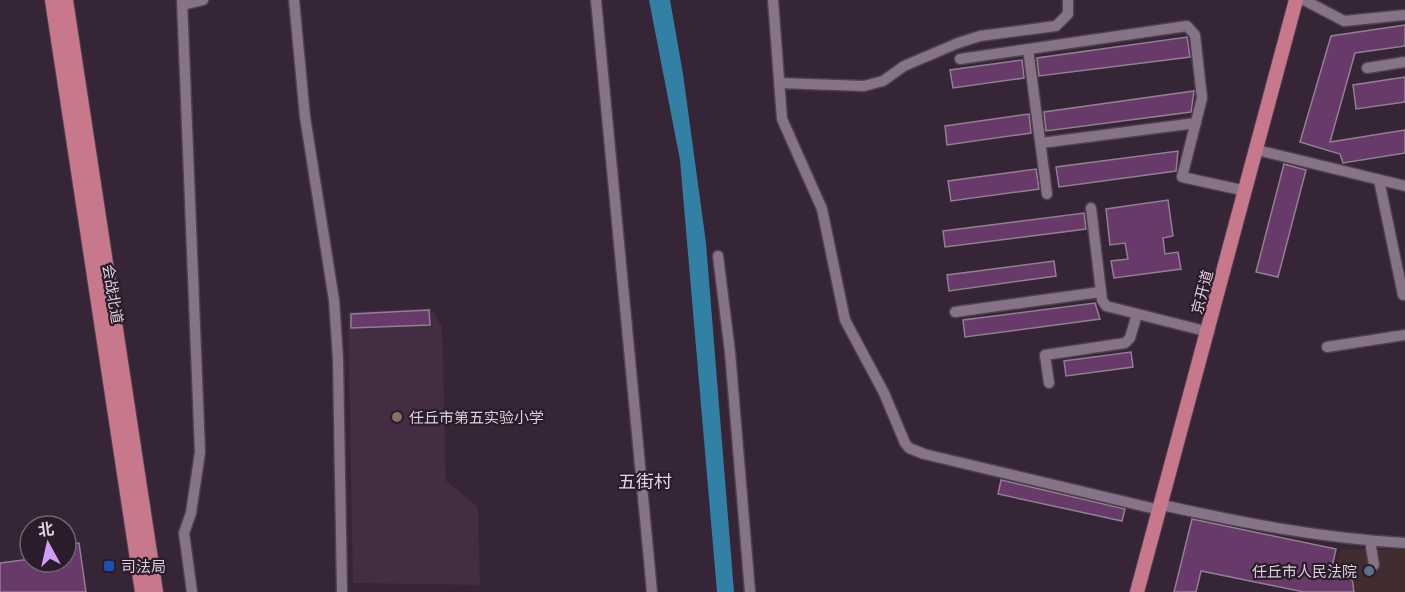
<svg xmlns="http://www.w3.org/2000/svg" width="1405" height="592" viewBox="0 0 1405 592" font-family="'Public Sans','Noto Sans SC',sans-serif">
  <style>
    .commercial { fill: #412d30 }
    .built { fill: #422d43 }
    .water { fill: #3380a5 }
    .building { fill: #673a69; stroke: #927f93; stroke-width: 1.5 }
    .lines { fill: none; stroke-linecap: round; stroke-linejoin: round }
    .minor-casing { stroke: #4e404e; stroke-width: 13 }
    .major-casing { stroke: #4e404e; stroke-width: 16 }
    .minor { stroke: #867387; stroke-width: 10 }
    .major { stroke: #c7788b; stroke-width: 14 }
    .education-dot { fill: #8d6e63; stroke: #2b1c2c; stroke-width: 2 }
    .transit-dot { fill: #1a4fb4; stroke: #2b1c2c; stroke-width: 2 }
    .service-dot { fill: #5c6f8a; stroke: #2b1c2c; stroke-width: 2 }
    .labels { text-anchor: middle; dominant-baseline: central; stroke-width: 4.5; stroke-linejoin: round; paint-order: stroke }
    .street-label { font-size: 15px; fill: #dbd0db; stroke: #2b1c2c }
    .poi-label { font-size: 15px; fill: #dbd0db; stroke: #2b1c2c; text-anchor: start }
    .quarter-label { font-size: 18px; fill: #e6d1e7; stroke: #2b1c2c }
  </style>
  <rect width="100%" height="100%" fill="#352536"/>
  <!-- commercial -->
  <path class="commercial" d="M1341,550H1405V592H1326Z"/>
  <!-- built -->
  <path class="built" d="M431,308L442,327L446,481L478,507L480,585L353,583L348,312Z"/>
  <!-- water -->
  <path class="water" d="M649,0H670L683,74L706,243L734,592H717L680,160Z"/>
  <!-- building -->
  <path class="building" d="M1405,25V46L1355,53L1330,142L1405,130V153L1343,163L1340,154L1300,142L1331,36Z
    M1187,37L1190,57L1039,76L1037,58Z
    M1022,60L1024,78L953,88L950,70Z
    M1405,77V102L1356,109L1353,85Z
    M1194,91L1191,112L1046,131L1044,112Z
    M1029,114L1031,133L947,145L945,126Z
    M1178,151L1176,171L1059,187L1056,167Z
    M1284,164L1306,170L1278,277L1256,272Z
    M1036,169L1039,189L951,201L948,181Z
    M1168,200L1173,236L1163,238L1165,254L1178,252L1181,269L1114,278L1111,261L1128,259L1125,243L1110,245L1106,209Z
    M1084,213L1086,229L945,247L943,231Z
    M1054,261L1056,276L949,291L947,275Z
    M1095,303L1100,319L965,337L963,320Z
    M429,310L430,325L351,328V314Z
    M1131,352L1133,367L1066,376L1064,361Z
    M1001,480L1125,509L1122,521L998,494Z
    M1192,519L1336,549L1332,567L1350,564L1354,592H1304L1201,571L1196,592H1174Z
    M79,543L86,592H0V563L30,559V562H66V545Z"/>
  <g class="lines">
    <!-- minor casing -->
    <g class="minor-casing">
      <path id="minor" d="M182,0L200,452L191,513L184,533L192,592
        M294,0L305,117L334,300L338,359L342,592
        M596,0L652,592
        M773,0L782,119L822,209L845,320L884,393L905,443L909,448L924,454L1160,510
        M1304,0L1344,21L1405,15
        M183,5L203,0
        M1028,49L1047,194
        M960,59L1187,26L1195,35L1202,98L1182,177L1246,191
        M1367,68L1405,62
        M779,83L864,86L883,81L904,66L958,43L980,36L1056,26L1068,14V0
        M1041,143L1196,123
        M1257,150L1405,186
        M1379,180L1403,295
        M1091,208L1102,300L1106,306L1209,332
        M718,256L730,352L750,592
        M955,312L1100,292
        M1327,347L1405,335
        M1049,383L1045,355L1125,343L1130,338L1137,314
        M1162,505C1244,523 1320,538 1405,543
        M1370,541L1374,565"/>
    </g>
    <!-- major casing -->
    <g class="major-casing">
      <path id="major" d="M52,0L142,592
        M66,0L156,592
        M1137,592L1296,0"/>
    </g>
    <!-- minor -->
    <use href="#minor" class="minor"/>
    <!-- major -->
    <use href="#major" class="major"/>
  </g>
  <!-- markers -->
  <circle class="education-dot" cx="397" cy="417" r="6"/>
  <rect class="transit-dot" x="103" y="560" width="12" height="12" rx="3"/>
  <circle class="service-dot" cx="1369" cy="571" r="6"/>
  <g class="labels">
    <!-- street labels -->
    <g class="street-label">
      <text transform="translate(1202 292) rotate(-75)">京开道</text>
      <text transform="translate(113 294) rotate(81)">会战北道</text>
    </g>
    <!-- poi labels -->
    <g class="poi-label">
      <text x="409" y="417">任丘市第五实验小学</text>
      <text x="121" y="566">司法局</text>
      <text x="1357" y="571" text-anchor="end">任丘市人民法院</text>
    </g>
    <!-- quarter labels -->
    <g class="quarter-label">
      <text x="645" y="481">五街村</text>
    </g>
  </g>
  <!-- north arrow -->
  <g transform="translate(48 544) rotate(352)"><circle r="28" fill="#2b1c2c" stroke="#716472" stroke-width="1.5"/>
  <path d="M0-4.5L10 22L0 15L-10 22Z" fill="#d39cfc"/>
  <text y="-9" font-size="16" font-weight="bold" text-anchor="middle" fill="#dbd0db">北</text>
  </g>
</svg>
